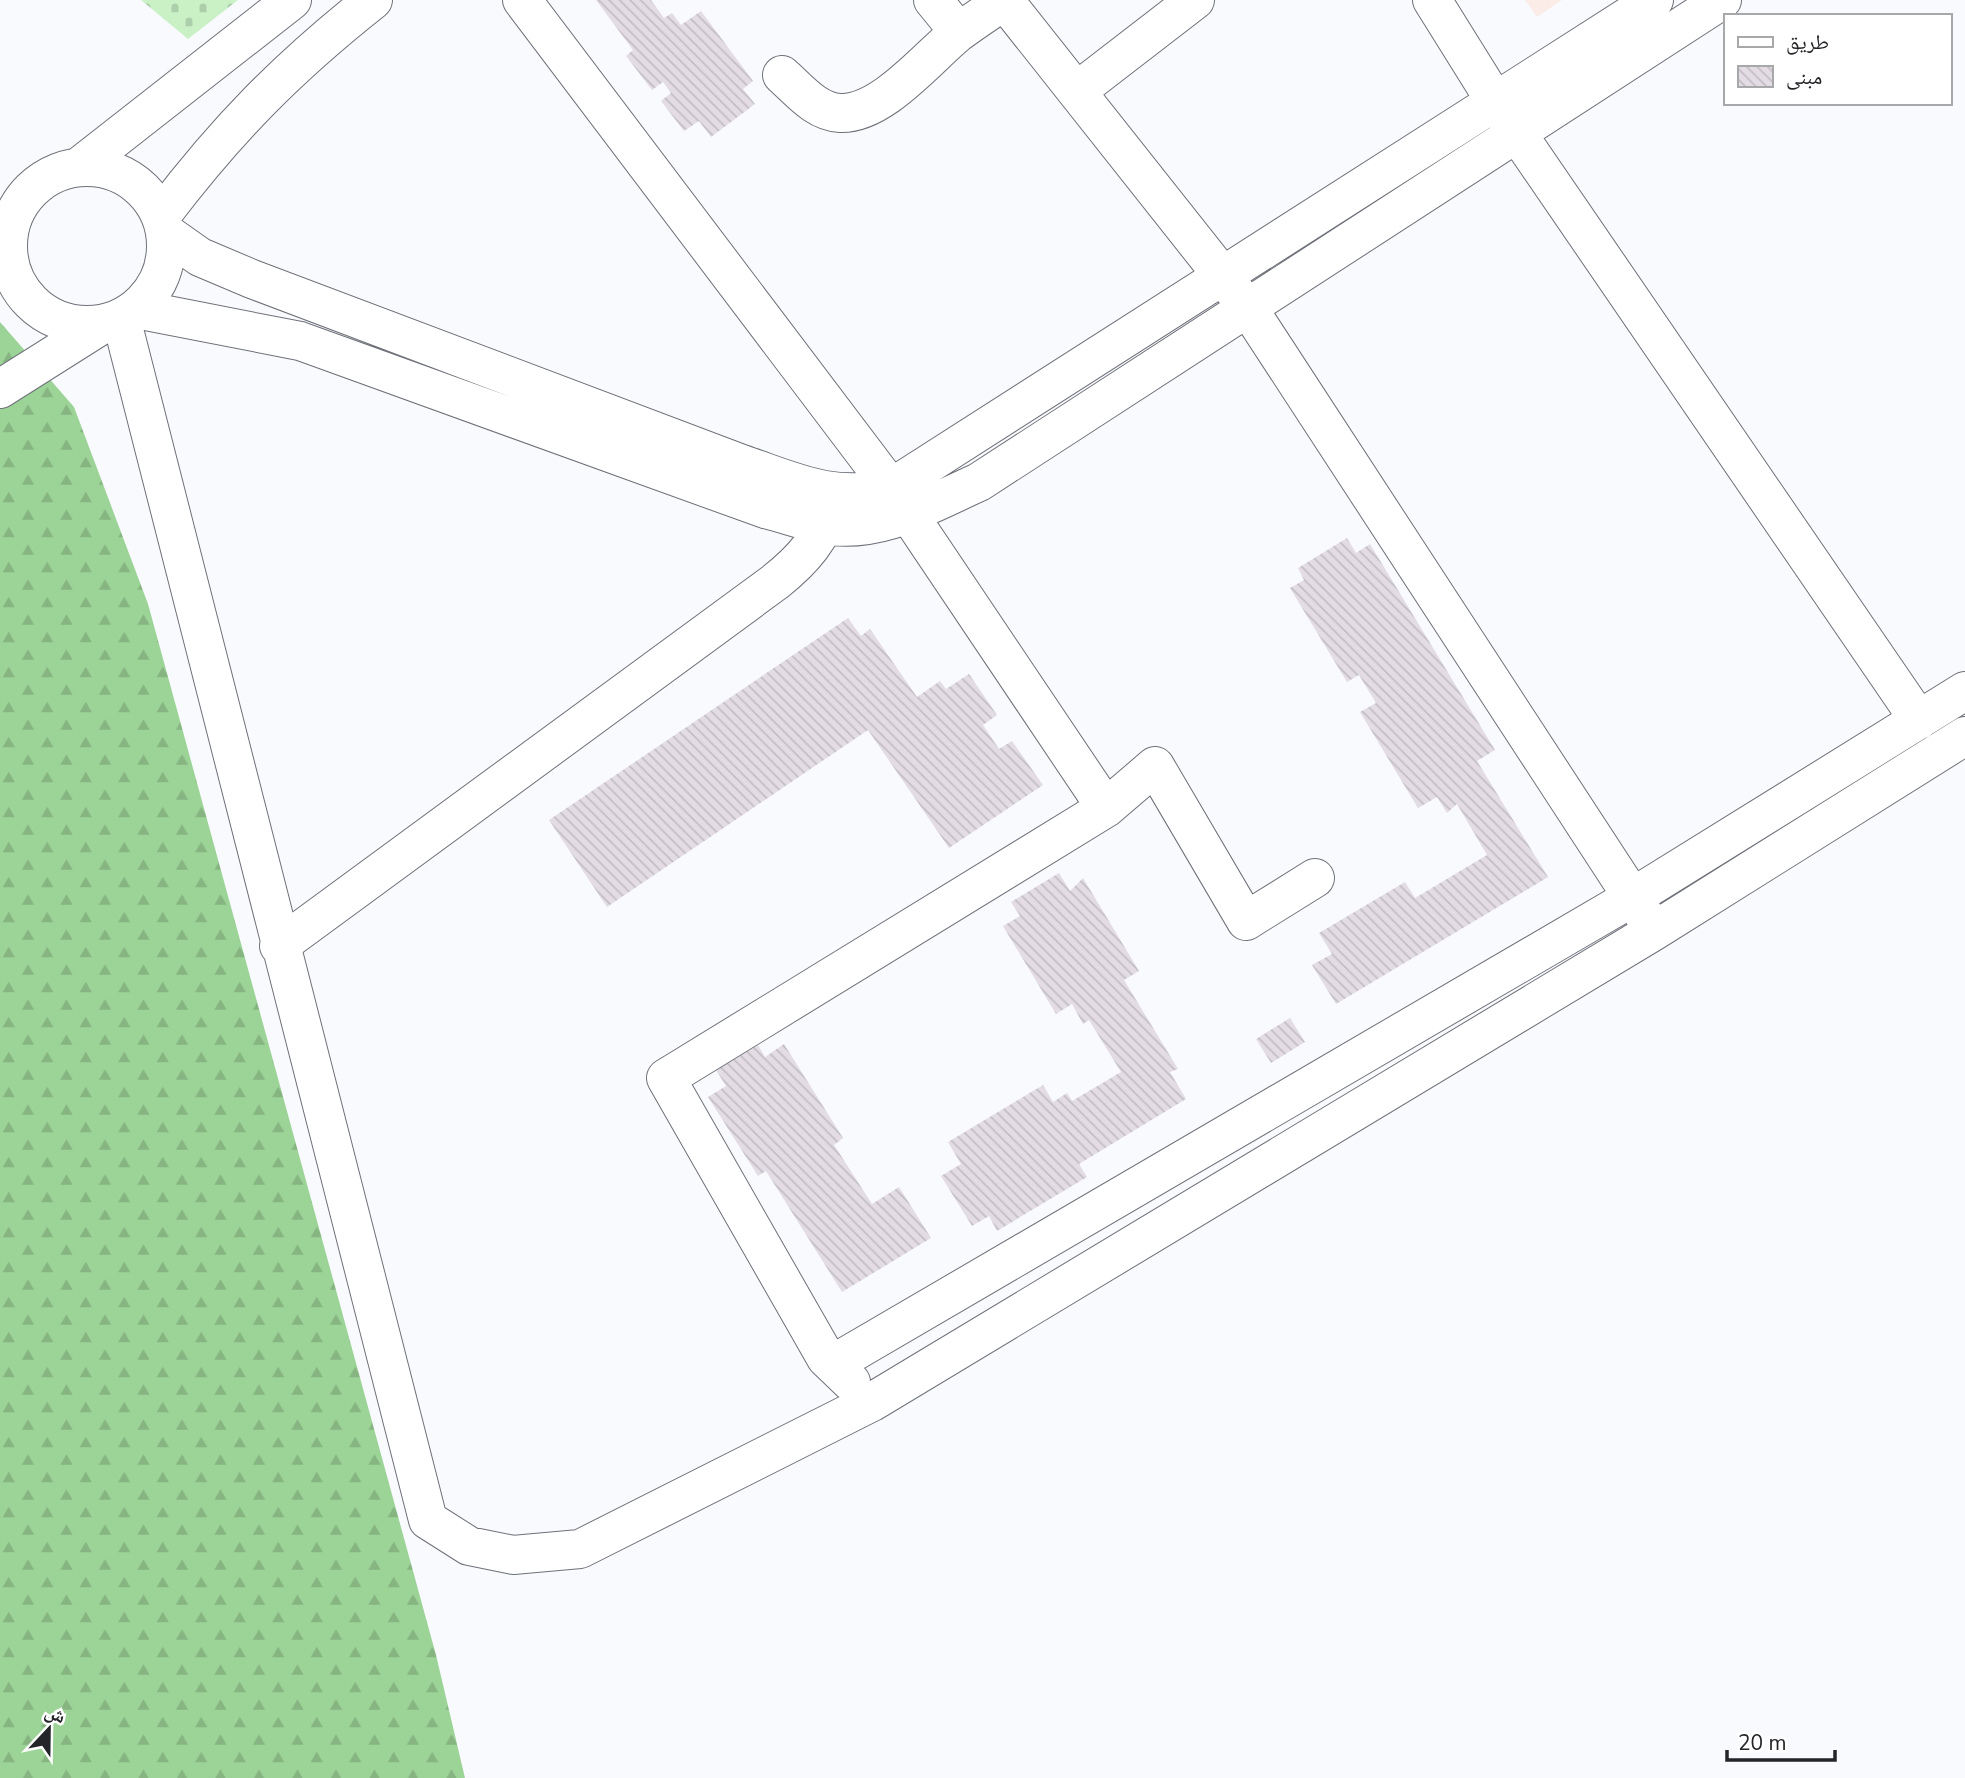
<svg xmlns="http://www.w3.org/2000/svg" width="1965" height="1778" viewBox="0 0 1965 1778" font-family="'Nunito Sans','Noto Naskh Arabic',sans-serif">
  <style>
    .education { fill: #fcece8 }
    .forest { fill: url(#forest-firs) }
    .cemetery { fill: url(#cemetery-stones) }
    .building { fill: url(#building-back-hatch) }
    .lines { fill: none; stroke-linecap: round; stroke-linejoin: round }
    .minor-casing { stroke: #6e7179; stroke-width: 40 }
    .minor { stroke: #fff; stroke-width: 38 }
  </style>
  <defs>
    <pattern id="forest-firs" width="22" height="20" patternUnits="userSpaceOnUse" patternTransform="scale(1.75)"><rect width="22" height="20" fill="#9cd397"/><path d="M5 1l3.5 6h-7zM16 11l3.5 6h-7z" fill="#86b582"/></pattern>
    <pattern id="cemetery-stones" width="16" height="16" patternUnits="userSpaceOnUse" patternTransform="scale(1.75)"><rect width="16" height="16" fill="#caf1c6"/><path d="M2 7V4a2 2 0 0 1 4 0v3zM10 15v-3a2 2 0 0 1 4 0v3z" fill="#adceaa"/></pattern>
    <pattern id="building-back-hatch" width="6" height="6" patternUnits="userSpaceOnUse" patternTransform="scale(1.75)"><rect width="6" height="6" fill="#e3dce5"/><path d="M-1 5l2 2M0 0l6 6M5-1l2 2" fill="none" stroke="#c3bdc4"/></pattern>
  </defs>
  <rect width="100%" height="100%" fill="#f9fafe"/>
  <!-- education -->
  <path class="education" d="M1525,0H1562L1537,17Z"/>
  <!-- forest -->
  <path class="forest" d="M0,322L74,407L148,604L436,1655L465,1778H0Z"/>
  <!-- cemetery -->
  <path class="cemetery" d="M141,0H238L188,39Z"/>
  <!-- building -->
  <path class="building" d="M596,0H651L664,18L672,13L681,25L701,11L753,81L743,89L755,104L711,137L699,121L684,131L661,101L671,93L663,82L652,90L626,56L633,50Z
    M1347,538L1356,553L1370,544L1495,750L1477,761L1548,877L1336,1004L1312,965L1332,954L1319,933L1405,882L1415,898L1487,855L1457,804L1447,813L1437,797L1418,808L1360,712L1376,703L1359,675L1347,682L1290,588L1304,580L1298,568Z
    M848,618L861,636L870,629L917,697L940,681L946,689L969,674L997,715L983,725L999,749L1012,741L1043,785L949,848L868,730L607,907L549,820Z
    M1059,873L1070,891L1083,878L1139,971L1124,980L1178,1069L1170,1072L1186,1099L1079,1164L1087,1177L997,1231L989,1216L972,1226L941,1176L961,1164L948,1142L1043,1085L1053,1102L1067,1093L1072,1101L1121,1072L1089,1020L1083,1024L1072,1004L1056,1014L1003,926L1020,916L1011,902Z
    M1290,1018L1305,1042L1271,1063L1256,1039Z
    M784,1044L843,1138L834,1145L872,1204L899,1187L931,1238L842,1292L766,1171L758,1176L708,1097L726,1086L716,1070L758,1045L765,1057Z"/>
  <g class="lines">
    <!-- minor casing -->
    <g class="minor-casing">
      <path id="minor" d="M522,0L891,488L1106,808
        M933,0L959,32
        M1004,0L1248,308L1646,918
        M1432,0L1495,101L1919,720
        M782,75C799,90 816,112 840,113C882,115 929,56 959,32C974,21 989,11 1004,1
        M1077,91L1195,0
        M80,166L292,0
        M8 246a79 79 0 1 1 158 0a79 79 0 1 1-158 0Z
        M161,216C227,129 287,68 373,0
        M166,233L200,257L252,279L742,464C798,483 831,501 891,488L1654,0
        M136,309L300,341L765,509C785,514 804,521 824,525C879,535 930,504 979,482L1722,0
        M121,318L428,1520L469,1546L513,1555L580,1549L872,1402L1654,931L1965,736
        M0,389L103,324
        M279,946L775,582C804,559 822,538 833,502
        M833,1364L1633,897L1965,691
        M851,1382L826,1358L666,1078L1106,808L1155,766L1246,921L1315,878"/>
    </g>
    <!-- minor -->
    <use href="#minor" class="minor"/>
  </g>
  <!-- legend -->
  <rect x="1724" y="14" width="228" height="91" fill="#ffffff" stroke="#a7a8a9" stroke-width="2"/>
  <rect x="1738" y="37" width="35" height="10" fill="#ffffff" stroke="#a7a8a9" stroke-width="2"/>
  <text x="1786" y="49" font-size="21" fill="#242529">طريق</text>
  <rect x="1738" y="66" width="35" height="21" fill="url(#building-back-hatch)" stroke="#a7a8a9" stroke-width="2"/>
  <text x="1786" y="84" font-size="21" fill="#242529">مبنى</text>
  <!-- north arrow -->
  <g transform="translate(49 1729) rotate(22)" stroke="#ffffff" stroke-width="5" paint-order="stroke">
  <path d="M0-5L12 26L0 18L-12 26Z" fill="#242529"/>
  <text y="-10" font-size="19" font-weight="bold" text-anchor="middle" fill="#242529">ش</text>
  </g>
  <!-- scale -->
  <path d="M1727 1750v10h108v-10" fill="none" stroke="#242529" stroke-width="3.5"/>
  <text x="1738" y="1750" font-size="21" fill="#242529" stroke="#ffffff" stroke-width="5" paint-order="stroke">20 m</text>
</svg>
